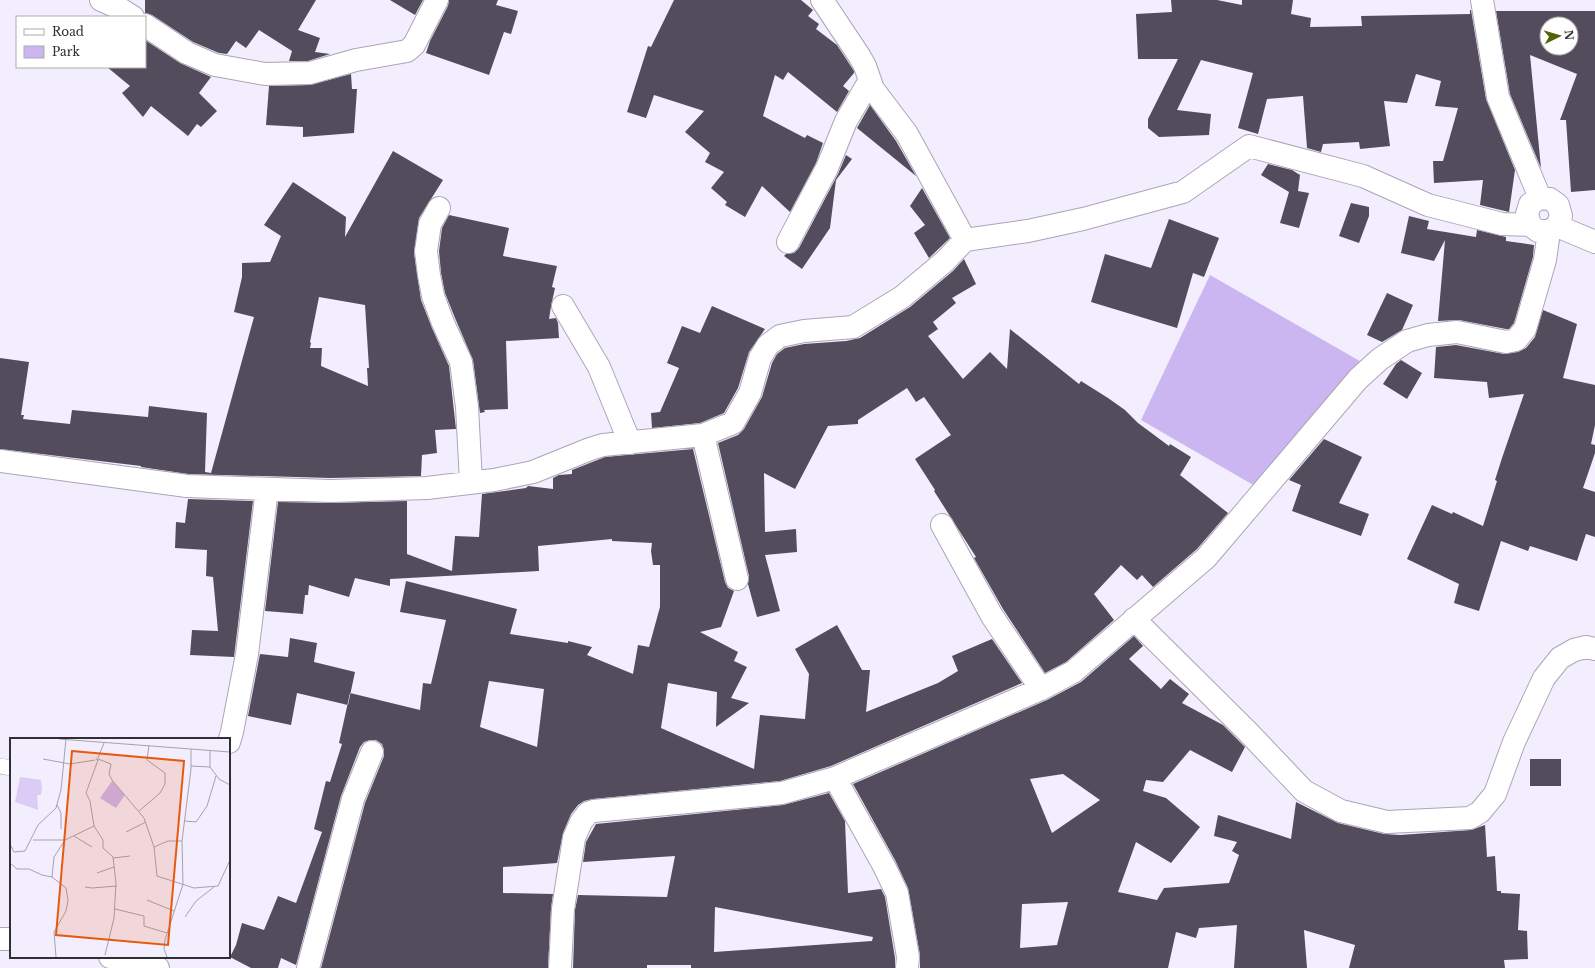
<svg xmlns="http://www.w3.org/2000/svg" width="1595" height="968" viewBox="0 0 1595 968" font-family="'Libre Baskerville',serif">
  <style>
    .green { fill: #ccb6f2 }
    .building { fill: #524c5c; fill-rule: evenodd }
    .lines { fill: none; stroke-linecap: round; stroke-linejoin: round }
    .lane-casing { stroke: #aba5b7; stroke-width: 16 }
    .street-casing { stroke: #aba5b7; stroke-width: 24 }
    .lane { stroke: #fff; stroke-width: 15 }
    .street { stroke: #fff; stroke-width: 22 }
    .inset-road { fill: none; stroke: #a5a1ad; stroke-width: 1 }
    .view { fill: #e8590c; fill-opacity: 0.15; stroke: #e8590c; stroke-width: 2 }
    .inset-edge { fill: none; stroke: #302e35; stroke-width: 2 }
  </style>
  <rect width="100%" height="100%" fill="#f3eefd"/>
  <!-- green -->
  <path class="green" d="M1210,275L1365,364L1255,486L1141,420Z"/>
  <!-- building -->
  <path class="building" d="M145,0H316L298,30L320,38L315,52L330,54L308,61H289L292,51L259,30L246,48L236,41L227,54L219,53L193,42L152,15L145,13Z
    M390,0H423L415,15Z
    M449,0H498L496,5L518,11L511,34L504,32L489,75L426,53L430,41L448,6Z
    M674,0H801L813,10L808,16L819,24L816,29L837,45L854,71V73L843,86L849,91L837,112L788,72L783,80L775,75L763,116L805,138L807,135L823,143L816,163L790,212L762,186L745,217L725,205L727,202L711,188L724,172L705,162L710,153L685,132L704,111L654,95L646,118L627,112L648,46L651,47Z
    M1171,0H1217L1242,5V0H1293L1291,14L1311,18L1310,27L1362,26L1361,16L1470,14V10H1471L1486,99L1515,170L1509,212L1480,205L1483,180L1434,183L1433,161H1443L1458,108L1435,106L1441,81L1416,74L1407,103L1384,101L1390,146L1360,149L1359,142L1323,144L1321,152L1307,148L1303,96L1267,99L1258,134L1238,128L1253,73L1201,60L1177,110L1211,114L1209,135L1159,137L1148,128V119L1178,59H1138L1136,14L1172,12Z
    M1496,11H1595V190L1571,192L1566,120H1560L1577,74L1530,55L1541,168L1510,94ZM1547,24H1571V48H1547Z
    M145,40L180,63L211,77L199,93L217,111L201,127L197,124L188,136L151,106L143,117L122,93L130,86L107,67H145Z
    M351,74L352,89H357L354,133L303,137V127L266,125L269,86L310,85Z
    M870,105L896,141L916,176L857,128Z
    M393,151L443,180L419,218L414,253L421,300L432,328L449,366L456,429L435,430L437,453L422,455L421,476L330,478L188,474L141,467V466L0,449V358L29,362L21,415H24L23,419L70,424L72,410L148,417L149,406L207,413L205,472L211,473L254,317L234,312L242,277V263L270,262L281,236L264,225L293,182L346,217L345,237ZM319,297L365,305L369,368H367L368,386L321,366L322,348H310L311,343L310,342Z
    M846,155L852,159L836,180L830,228L802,269L784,256L786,254L794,253L799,248L838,174Z
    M1268,164L1292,170L1300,175L1298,191L1309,193L1299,228L1280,223L1289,192L1261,175Z
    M922,188L950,238L929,258L914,233L925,225L910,206Z
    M1351,203L1369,207V216L1359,243L1339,236Z
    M449,215L509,228L503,256L557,266L552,287L555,288L551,306L549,319L556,318L558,323L559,338L506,341L508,409L484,410L485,412L480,413L473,360L455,318L445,293L441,273L439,251L442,228Z
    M1409,216L1429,221L1427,229L1476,237L1477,230L1506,237V241L1534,245L1533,257L1514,323L1509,329H1506L1459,320L1438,321L1445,240L1434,261L1401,253Z
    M1169,219L1219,238L1204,277L1193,273L1177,328L1091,302L1105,254L1151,268Z
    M964,259L976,284L952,298L956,303L933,322L938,329L928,336L963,379L990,352L1007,369L1010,329L1079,384L1081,381L1108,398L1125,410L1138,423L1169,446L1170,444L1191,457L1180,475L1228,513L1197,549L1153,587L1142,575L1137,580L1121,565L1094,594L1114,620L1066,662L1045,673L1003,609L974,558L976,557L934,491L935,490L915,459L951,435L924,397L916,402L907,388L858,420V424L828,426L795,489L764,473L765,532L796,529L797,552L765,555L780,611L757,617L748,584L749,576L718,443L738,435L744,429L762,397L772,363L777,354L785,348L804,344L846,341L860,338L910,307L953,271Z
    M1387,293L1413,305L1402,330L1382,342L1367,335Z
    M712,306L765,329L749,352L738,388L724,413L700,423L652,428L651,413L660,412L679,368L667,363L682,326L700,333Z
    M1543,310L1577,324L1563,378L1595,385V425L1591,444L1595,445V453L1583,488L1595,492V537L1586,534L1577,561L1530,546L1528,551L1501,541L1479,611L1454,603L1459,584L1407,559L1432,505L1452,514L1453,512L1483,526L1497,481L1495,480L1502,458L1524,394L1489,398L1487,382L1434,378L1436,347L1456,345L1504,354L1518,352L1526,348L1535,337Z
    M1401,360L1422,373L1407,399L1383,384L1396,364Z
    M1324,439L1362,457L1339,503L1369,514L1361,536L1292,511L1301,485L1289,480Z
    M693,449L725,582L728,588L734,591L721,627L700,632L738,652L734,661L747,667L731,698L749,703L716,727L717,692L668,683L661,728L754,769L760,715L805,719L809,674L795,649L837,625L862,670H870L866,712L938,683L958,671L952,656L992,639L1022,683L831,766L780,781L593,799L584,801L578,805L571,814L563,833L557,863L503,867V893L553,894L551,908L548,968H321L365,803L384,756V750L382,744L376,740H370L364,742L360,747L341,796L296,965L281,958L278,968H251L230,957L236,945L242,923L264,930L278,896L296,903L322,832L314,829L326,781L330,782L342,744L339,743L350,693L420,710L423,683L431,684L446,620L400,612L406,581L517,609L510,634L568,643V641L592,647L587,655L633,674L638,645L649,647L660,607V565H653L651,551L652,543L612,541V539L538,546L539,571L390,579V586L355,578L349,597L309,585L308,595H305L303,614L265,611L278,502L330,503L407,501V554L452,571L455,536L479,537L482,494L526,488L528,486L553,489V478L559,475L572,474V470L605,457ZM489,681L544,689L537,747L480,727Z
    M188,499L253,501L234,657L190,655L192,630L218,631L213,577L206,576L207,550L175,548L176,522L185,523Z
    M1134,636L1143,646L1129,659L1161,689L1170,679L1189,694L1182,703L1223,725L1245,747L1232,772L1190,750L1163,782L1146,780L1143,791L1166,798L1200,827L1171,863L1136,842L1118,892L1157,900L1164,888L1229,883L1239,855L1232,851L1237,842L1214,836L1218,815L1291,839L1296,802L1338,823L1384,834L1400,835L1471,830L1485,825L1487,857L1495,856L1497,891H1501V893L1520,894L1518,930L1527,931L1528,959L1504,960L1505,968H1349L1355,945L1304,930L1307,968H1234L1237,925L1199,928L1196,938L1176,932L1168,968H920V955L908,888L895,860L853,784L1047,700L1081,682ZM1063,774L1100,800L1052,833L1030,779ZM1068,902L1057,945L1020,948L1022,904Z
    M290,638L317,643L314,662L355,672L348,705L297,693L291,725L248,716L260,654L288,657Z
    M1530,759H1561V786H1530Z
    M829,793L845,821L848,893L881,889L885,897L895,958V968H691V965H647V968H573L575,910L578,895L667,897L675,856L583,862L586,842L596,824L783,805ZM715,907L873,937L872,941L714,952Z"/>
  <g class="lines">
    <!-- lane casing -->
    <g class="lane-casing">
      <path id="lane" d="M0,766L11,768"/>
    </g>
    <!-- street casing -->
    <g class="street-casing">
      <path id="street" d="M101,0L117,7L133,17
        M822,0L860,57L865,66L873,89L907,134L965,240
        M1482,0L1498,97L1540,198
        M145,25L187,53L215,65L265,74L310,73L356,60L407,51L414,45L437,0
        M439,208L430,224L426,251L429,275L433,296L443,323L461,362L467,407L471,482
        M1557,226L1595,242
        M788,242L827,168L846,121L870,80
        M563,306L599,367L630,443
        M703,435L737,579
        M0,461L187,486L330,491L427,488L494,480L533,472L590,449L603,445L703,435L733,423L750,393L760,358L768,345L780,336L804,331L853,327L902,297L945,261L965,240L1028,231L1083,219L1183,192L1249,146L1363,176L1428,205L1502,224L1530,225L1538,231H1549L1557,226L1561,216L1558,205L1550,199L1540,198L1530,204L1527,214L1530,225
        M942,525L992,616L1041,689
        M1134,619L1248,732L1304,791L1341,811L1387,822L1470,818L1480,812L1495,794L1514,742L1544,678L1560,658L1574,650L1586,647L1595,649
        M229,742L232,732L247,654L267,489
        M835,778L884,866L897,893L908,957L907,968
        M0,939H11
        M110,957L158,968
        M308,968L353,799L372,752
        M560,968L563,909L574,838L581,822L588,813L594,811L782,793L835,778L1041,689L1073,672L1206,558L1358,379L1380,359L1407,341L1428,335L1457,332L1506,342L1516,340L1525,329L1545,260L1549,231"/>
    </g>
    <!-- lane -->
    <use href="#lane" class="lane"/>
    <!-- street -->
    <use href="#street" class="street"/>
  </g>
  <!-- overview -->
  <g transform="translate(10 738)">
    <rect width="220" height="220" fill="#f3eefd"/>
    <path d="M102,43L115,57L106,70L90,60Z" fill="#ccb6f2"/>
    <path d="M10,39L31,42L32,50L31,57H27L28,72L5,64Z" fill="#daccf5"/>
    <path class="inset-road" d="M49,1L220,14M200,12V29L209,41L220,47M88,20L94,5M33,21L60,26L85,22M88,21L101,26L99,36L102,42L134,80L144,109L147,138L184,150L208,148L220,122M88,23L86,20L88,22L76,55L80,63L84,88L93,102V110L103,119L106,145L104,180L95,217M181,28L200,29M47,67L51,75V91M129,73L150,55L155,46V35L137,22L139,7M175,83L186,84L197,68L206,38M116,94L136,84M64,98L82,109M23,102H55L84,88M0,106L4,114L15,113L28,87L46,70L51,52L56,1M144,109L158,103H172M103,120L120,118M0,125L7,131H19L32,137L42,139M87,135L104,129M75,149L82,150L107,148M137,162L164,173M105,171L134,178V188L157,195M175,179L186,163L204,149M46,219L44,194L56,173L58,162L56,150L42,139L44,119L55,102M157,219L154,211L155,202L173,146L172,103L181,31V11"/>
    <path class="view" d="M62,13L174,23L158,207L46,197Z"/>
    <rect width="220" height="220" class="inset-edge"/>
  </g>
  <!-- legend -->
  <rect x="16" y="16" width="130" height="52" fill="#fefefe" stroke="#acabae"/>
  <rect x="24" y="29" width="20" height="6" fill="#ffffff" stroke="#acabae"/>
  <text x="52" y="36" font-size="12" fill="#302e35">Road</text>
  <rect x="24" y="46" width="20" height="12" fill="#ccb6f2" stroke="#acabae"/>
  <text x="52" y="56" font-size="12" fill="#302e35">Park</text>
  <!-- north arrow -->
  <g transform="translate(1559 36) rotate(85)"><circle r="19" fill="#fefefe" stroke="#acabae"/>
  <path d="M0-3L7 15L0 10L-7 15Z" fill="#516207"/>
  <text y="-6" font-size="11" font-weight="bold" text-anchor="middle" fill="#302e35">N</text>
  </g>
</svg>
